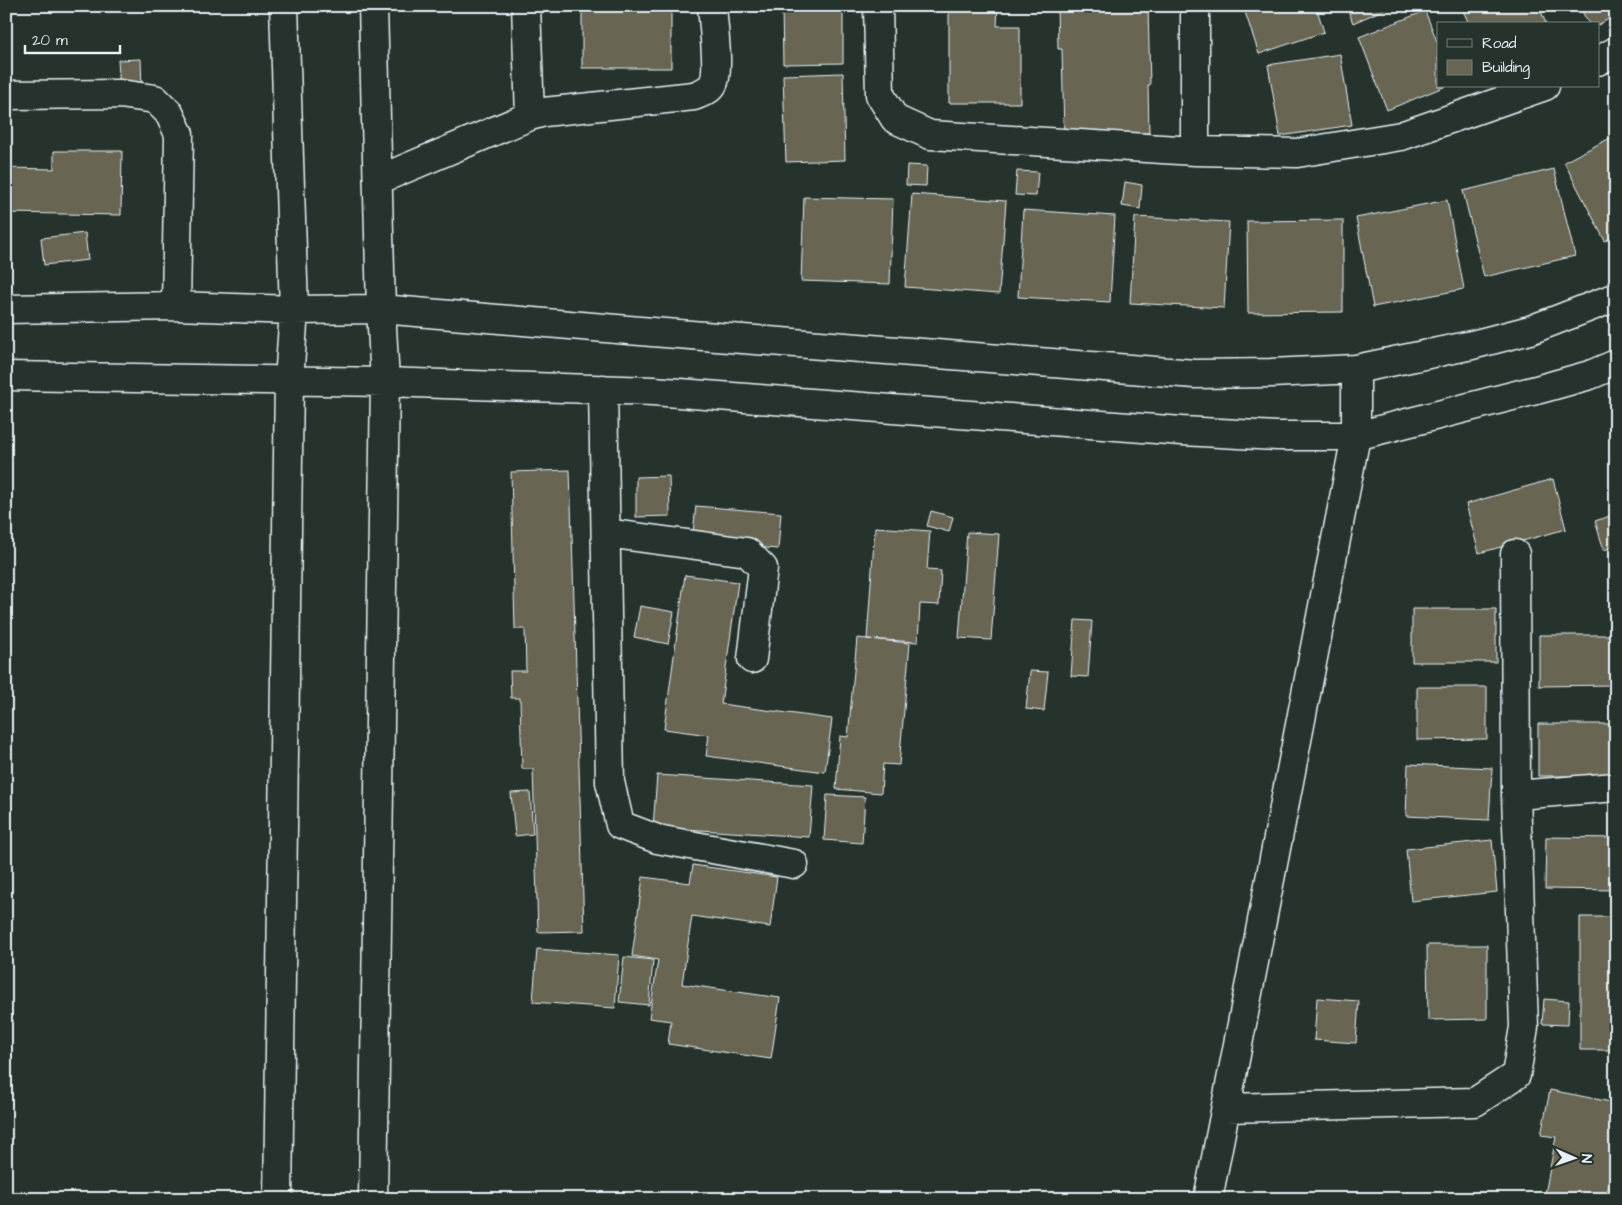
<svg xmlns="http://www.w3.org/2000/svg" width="1622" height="1205" viewBox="0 0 1622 1205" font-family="'Architects Daughter',sans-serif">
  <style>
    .building { fill: #686652; stroke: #e8f1f8 }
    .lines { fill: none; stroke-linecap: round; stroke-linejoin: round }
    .minor-casing { stroke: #e8f1f8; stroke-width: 31 }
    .minor { stroke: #26332d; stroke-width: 28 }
  </style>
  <rect width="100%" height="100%" fill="#26332d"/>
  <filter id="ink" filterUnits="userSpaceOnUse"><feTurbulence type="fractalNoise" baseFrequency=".02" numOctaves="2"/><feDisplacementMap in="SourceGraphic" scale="10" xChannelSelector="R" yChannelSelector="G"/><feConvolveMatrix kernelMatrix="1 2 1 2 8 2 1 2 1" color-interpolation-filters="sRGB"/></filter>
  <g filter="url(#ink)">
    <!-- building -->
    <path class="building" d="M582,6H671V68H582Z
      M782,6H843V63L783,64Z
      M949,6H998L997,26H1020V103H949Z
      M1057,6L1148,7L1150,85H1148L1149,133L1064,136L1062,49H1058Z
      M1243,6H1316L1324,32L1259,54Z
      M1346,6H1392L1353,23Z
      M1461,6H1539L1546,24H1469Z
      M1579,6H1616V15L1598,25V24H1589Z
      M1425,11L1438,44V86H1446L1387,110L1359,37Z
      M1340,54L1352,125L1280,136L1268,65Z
      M141,59L142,89L120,90L118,60Z
      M843,73L845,160L786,162L783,75Z
      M1616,135V236L1605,241L1564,162Z
      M54,151H122L121,215L6,213V168L54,169Z
      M907,165L927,166L926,186L906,185Z
      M1554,169L1575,256L1484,277L1463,191Z
      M1017,171L1038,172L1036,196L1015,195Z
      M1125,182L1142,185L1140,209L1122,206Z
      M912,194L1006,201L999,294L905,287Z
      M804,197L893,199L890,284L801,281Z
      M1447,200L1464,289L1373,307L1356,218Z
      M1023,210L1115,216L1110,302L1018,297Z
      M1135,217L1229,222L1224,308L1130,303Z
      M1343,220V312L1248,313L1247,221Z
      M85,233L88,260L44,265L41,238Z
      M570,470L584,931L538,932L533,769H522L520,698H511L510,671H526L525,629H515L511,472Z
      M669,476L670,516L636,517V477Z
      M1553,479L1566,529L1479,553L1466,504Z
      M696,506L781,513L778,549L692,542Z
      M931,511L953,517L949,532L927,526Z
      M1616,514V546L1604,550L1595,521Z
      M875,527L930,531L927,570L941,571L939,605L920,604L918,642L867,639Z
      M967,532L999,534L991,640L959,638Z
      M685,575L738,582L721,704L832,719L825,772L706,756L709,735L664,729Z
      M640,606L674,612L668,644L634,637Z
      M1412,609H1496V662H1412Z
      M1075,620L1092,621L1088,677L1071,676Z
      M1539,635H1616V685L1539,686Z
      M857,638L910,643L899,765L883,764L881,793L836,789L840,736L848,737Z
      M1030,671L1048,672L1044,711L1026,709Z
      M1417,687H1487V739L1417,740Z
      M1538,724H1616V776H1538Z
      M1408,764L1492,768L1489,820L1406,816Z
      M657,775L813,785L809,837L653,827Z
      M530,792L533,834L515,836L511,793Z
      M827,795L865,797L862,843L824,840Z
      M1546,837L1616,838V890L1545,889Z
      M1492,840L1497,892L1411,901L1406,849Z
      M693,865L777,877L770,927L692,916L682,984L780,998L771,1059L668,1044L671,1021L649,1018L658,960L632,956L643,877L690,883Z
      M1580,917H1616V1050H1580Z
      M1427,945H1487V1019L1428,1020Z
      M537,949L619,955L615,1008L533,1002Z
      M624,957L653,960L649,1005L619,1002Z
      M1317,998L1359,1001L1356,1043L1314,1040Z
      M1544,999L1569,1001L1568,1025L1542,1024Z
      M1550,1090L1616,1103V1148L1606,1199H1544L1556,1137L1541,1135Z"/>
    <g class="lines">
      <!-- minor casing -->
      <g class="minor-casing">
        <path id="minor" d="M373,6L381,309L385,382L373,1199
          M526,6L530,116
          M878,6L880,95L895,119L930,135L1195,151
          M1195,6V151L1297,153L1401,136L1545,86
          M1598,61L1616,51
          M6,95L120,94L155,99L169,113L179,134L176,306
          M378,180L530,116L544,112L694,96C701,93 709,91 713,84C720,72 713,22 712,6
          M6,309L176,306L294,310L381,309L652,332L1195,374L1271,373L1356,369L1472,345L1530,330L1616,297
          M6,376L385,382L653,391L1182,431L1277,436H1356L1540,389L1590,375L1616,364
          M603,389L610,782L620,825L657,839L794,864
          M606,533L747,552L763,568L752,659
          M1515,554L1516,795
          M1226,1108L1475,1102L1516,1075L1524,1027L1516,795L1616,787
          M278,1199L289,381L294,310L284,6
          M1208,1199L1356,436V369"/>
      </g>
      <!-- minor -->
      <use href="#minor" class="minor"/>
    </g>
  </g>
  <!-- margin -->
  <rect width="1622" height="1205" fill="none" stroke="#26332d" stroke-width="25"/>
  <rect x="12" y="12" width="1597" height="1180" fill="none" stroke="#e8f1f8" stroke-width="2" filter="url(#ink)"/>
  <!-- legend -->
  <rect x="1437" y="22" width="162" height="65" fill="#26332d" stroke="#747f7e"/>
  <rect x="1447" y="39" width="25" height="8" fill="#26332d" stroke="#747f7e"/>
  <text x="1482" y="48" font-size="15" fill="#e8f1f8">Road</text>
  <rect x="1447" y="60" width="25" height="15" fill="#686652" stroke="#747f7e"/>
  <text x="1482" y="72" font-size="15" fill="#e8f1f8">Building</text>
  <!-- north arrow -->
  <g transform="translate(1574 1158) rotate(92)" stroke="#26332d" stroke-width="4" paint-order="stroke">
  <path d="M0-4L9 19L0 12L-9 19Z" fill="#e8f1f8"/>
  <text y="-8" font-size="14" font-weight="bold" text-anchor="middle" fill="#e8f1f8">N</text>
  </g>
  <!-- scale -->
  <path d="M25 45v8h95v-8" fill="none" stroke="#e8f1f8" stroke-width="2.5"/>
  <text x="32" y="45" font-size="15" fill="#e8f1f8" stroke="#26332d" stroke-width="4" paint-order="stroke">20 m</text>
</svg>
